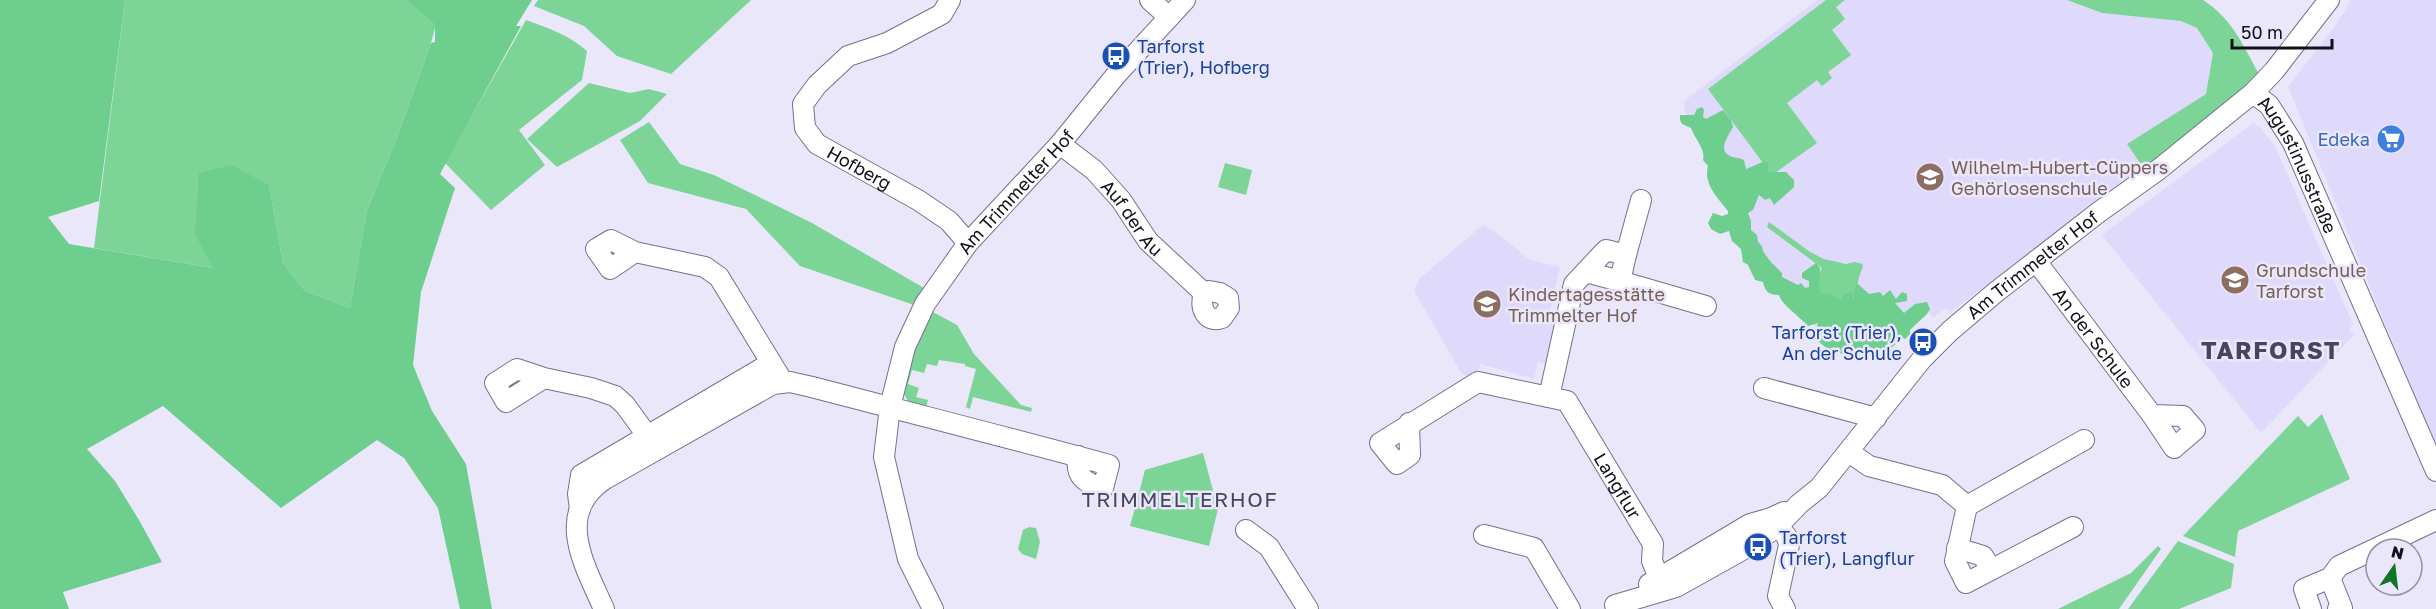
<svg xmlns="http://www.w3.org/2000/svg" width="2436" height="609" viewBox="0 0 2436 609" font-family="'Golos Text',sans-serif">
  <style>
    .built { fill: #dfdafb }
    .green { fill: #7cd497 }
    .forest { fill: #6ece8d }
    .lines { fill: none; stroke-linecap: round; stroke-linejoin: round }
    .minor-casing { stroke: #75708f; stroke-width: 22 }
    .minor { stroke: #fff; stroke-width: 20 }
    .labels { text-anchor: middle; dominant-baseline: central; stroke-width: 5; stroke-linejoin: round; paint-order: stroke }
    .transit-label { font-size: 18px; fill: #164399; stroke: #eae7fb; text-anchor: start }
    .shop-label { font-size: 18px; fill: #366cbe; stroke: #eae7fb; text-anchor: end }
    .street-label { font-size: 18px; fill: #13101c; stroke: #eae7fb }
    .education-label { font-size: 18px; fill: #785e54; stroke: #eae7fb; text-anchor: start }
    .quarter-label { font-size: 21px; letter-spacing: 1.5px; fill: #48435f; stroke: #eae7fb }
    .district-label { font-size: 24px; font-weight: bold; letter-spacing: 1.5px; fill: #48435f; stroke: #eae7fb }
  </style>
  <rect width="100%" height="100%" fill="#eae7fb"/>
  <!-- built -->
  <path class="built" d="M1817,0H2067L2102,13L2181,21L2197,28L2213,53L2206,94L2127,144L2144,169L1949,313L1946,308L1933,318L1929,312L1924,311L1830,340L1758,270L1733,186L1685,111L1684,101Z
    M2351,0H2436V448L2288,87L2335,26Z
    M2253,123L2259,126L2275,146L2353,324L2349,330L2354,335L2261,433L2102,235Z
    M1483,225L1497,233L1530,260L1560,267L1548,320L1559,323L1547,364L1538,362L1534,379L1480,364L1477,376L1468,377L1462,374L1414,291L1420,278Z"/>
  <!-- green -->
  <path class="green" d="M125,0H406L436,24L431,43L395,143L367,210L350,308L305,291L283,263L269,185L213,268L94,248Z
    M538,0H751L671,74L617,56L584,26L534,6Z
    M1826,0H1845L1836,7L1845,19L1832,30L1851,55L1828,72L1832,78L1822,86L1817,80L1787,103L1817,143L1772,175L1708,89Z
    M2067,0H2203C2232,18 2244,47 2260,76L2144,169L2127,144L2206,94L2213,53L2197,28L2181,21L2102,13Z
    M526,20C548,28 569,35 587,51L582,80L519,130L545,165L491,210L445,163Z
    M589,83L630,93L649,89L667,94L640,121L557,167L527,139Z
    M649,122L680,164L714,175L812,223L924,288L914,305L800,266L746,209L648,183L620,140Z
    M1225,163L1252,170L1246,195L1218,187Z
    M1769,222L1810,252L1824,259L1846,264L1855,262L1862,264L1863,267C1853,286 1864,297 1840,304L1818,293L1819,274L1822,268L1767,227Z
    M931,311L957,325L974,354L1021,405L1032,408L1031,412L973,397L970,409L966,407L976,369L965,366V364L939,360L937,366L927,364L924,373L912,370L908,384L919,388L916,397L928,400L926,408L909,403L903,392L912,355Z
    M2322,414L2350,479L2238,531L2235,557L2183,536L2298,416L2308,427Z
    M1203,453L1218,509L1209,546L1130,526L1145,470Z
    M1029,527L1036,528L1040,542L1036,559L1022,554L1018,549L1023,530Z
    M2178,541L2234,564L2231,588L2179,609H2128Z
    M2158,546L2161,549L2119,609H2058L2131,573Z"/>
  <!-- forest -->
  <path class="forest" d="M0,0H125L99,201L48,217L69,244L213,268L195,234L199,173L231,165L269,185L283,263L305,291L350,308L367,210L395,143L431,43L435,42V24L406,0H532L516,26H521L440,174L455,188L421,292L413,365L432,411L466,464L492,609H460L438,508L404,458L377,440L281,508L163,406L87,449L115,481L139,520L162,562L63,592L69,609H0Z
    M1702,107L1704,110L1703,117L1706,119L1723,110L1731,120L1733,127C1729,135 1717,150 1730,156C1735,158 1740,158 1744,160L1746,169L1765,161L1768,163L1769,172H1786L1794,180V187L1774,205L1770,198L1765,200L1759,195L1753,210L1748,213L1751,221V230L1757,235L1758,242L1762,246L1763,251L1770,261L1782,273V277L1798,285L1801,283L1805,288L1809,287V281L1802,278V273L1816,263L1820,268L1819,289L1822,294L1828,293L1841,300L1843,295L1852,292L1853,299L1856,285L1858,284L1869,294L1880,292L1883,296L1890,290L1896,299L1902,292L1907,294V301L1895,303L1904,313L1915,304L1927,302L1930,309L1927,314L1910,330V334L1905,339L1901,337L1897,339L1895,345L1885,353L1858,350L1843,354L1829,350L1814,338L1818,323L1808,326C1800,317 1781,304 1779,295C1768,295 1765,291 1763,282L1755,280L1748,265L1743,262L1741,249L1732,241L1729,231L1720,234L1711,229L1708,223L1713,213L1722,216L1728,214V211C1718,198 1703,184 1708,166L1703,160C1706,149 1694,138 1691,128L1682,124L1680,120V115H1694L1697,109Z"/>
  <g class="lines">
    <!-- minor casing -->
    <g class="minor-casing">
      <g id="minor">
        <path id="s1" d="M950,0L942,14L887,43L848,56L817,85L803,104L805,128L817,144L918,200L949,221L968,243"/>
        <path d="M1150,0L1169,17"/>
        <path id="s2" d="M2253,93L2269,105L2293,143L2436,471"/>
        <path id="s3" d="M1060,144L1094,170L1121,200L1148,241L1204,293"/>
        <path d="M635,252L610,269L596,249L611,240L635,252L705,267L719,277L783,382"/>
        <path d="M1626,255L1641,200"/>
        <path id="s4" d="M2036,261L2152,415L2174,448L2195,430L2183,416L2152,415"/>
        <path d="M1620,281L1706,306"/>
        <path d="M1209,291L1220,293L1228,298L1229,308L1222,318C1205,324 1199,306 1204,293Z"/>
        <path d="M544,378L506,402L495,383L517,369L544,378L591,388L615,396L625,405L657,449"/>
        <path d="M1764,388L1876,418"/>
        <path d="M1549,397L1574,284L1606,250L1626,255L1620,281L1586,272"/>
        <path id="s5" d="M1409,423L1410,455L1397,464L1380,443L1478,382L1567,401L1653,544L1652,561L1664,590"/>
        <path d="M1849,452L1869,466L1942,485L1967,506L1955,561L1966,583L2073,527"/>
        <path d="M1967,506L2084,440"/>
        <path d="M580,509L578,494L581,475L771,363"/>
        <path d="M1771,518L1787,537L1789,545L1778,596L1785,609"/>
        <path d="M1246,530L1269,547L1308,609"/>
        <path d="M1484,535L1534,548L1570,609"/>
        <path d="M1957,548L1983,556L1991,569"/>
        <path d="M2330,578L2342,608L2338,609"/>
        <path d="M1649,584L1750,524L1771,518L1784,512"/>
        <path id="s6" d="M1615,605L1676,587L1753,544L1778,526L1799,504L1819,488L1922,359L1950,331L1996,292L2099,212L2158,170L2253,93L2274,71L2329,0"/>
        <path d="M604,609C585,566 553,513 605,479L773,384L790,382L812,387C911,413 1010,438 1109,465L1103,488C1085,483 1075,477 1078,456"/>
        <path id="s7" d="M933,609L908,559L884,457L890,407L905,347L925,304L968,243L1060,144L1116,75L1185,0"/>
        <path d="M2311,609L2304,589L2330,578L2339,566L2436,520"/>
      </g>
    </g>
    <!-- minor -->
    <use href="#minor" class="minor"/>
  </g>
  <!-- icons -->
  <defs>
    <g id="bus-disc" transform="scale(1.5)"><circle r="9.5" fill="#1a4fb4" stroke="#eae7fb"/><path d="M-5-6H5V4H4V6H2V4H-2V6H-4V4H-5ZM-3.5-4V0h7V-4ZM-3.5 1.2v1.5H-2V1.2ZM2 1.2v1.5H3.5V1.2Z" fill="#fff"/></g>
    <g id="supermarket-disc" transform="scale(1.5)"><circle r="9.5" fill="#3f7fe0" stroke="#eae7fb"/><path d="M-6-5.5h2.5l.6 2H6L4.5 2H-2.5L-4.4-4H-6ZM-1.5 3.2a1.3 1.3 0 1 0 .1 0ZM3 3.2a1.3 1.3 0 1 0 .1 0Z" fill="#fff"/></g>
    <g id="school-disc" transform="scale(1.5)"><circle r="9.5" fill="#8d6e63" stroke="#eae7fb"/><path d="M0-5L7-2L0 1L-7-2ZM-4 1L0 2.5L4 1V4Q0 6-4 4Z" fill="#fff"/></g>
  </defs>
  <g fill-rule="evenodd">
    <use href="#bus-disc" x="1116" y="56"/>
    <use href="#supermarket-disc" x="2391" y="139"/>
    <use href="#school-disc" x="1930" y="177"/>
    <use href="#school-disc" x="2235" y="280"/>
    <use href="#school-disc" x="1487" y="304"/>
    <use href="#bus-disc" x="1923" y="342"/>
    <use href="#bus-disc" x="1758" y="547"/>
  </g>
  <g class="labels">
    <!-- transit labels -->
    <g class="transit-label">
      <text x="1137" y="46">Tarforst<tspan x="1137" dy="21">(Trier), Hofberg</tspan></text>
      <text x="1902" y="332" text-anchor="end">Tarforst (Trier),<tspan x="1902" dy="21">An der Schule</tspan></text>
      <text x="1779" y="537">Tarforst<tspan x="1779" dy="21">(Trier), Langflur</tspan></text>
    </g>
    <!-- shop labels -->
    <g class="shop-label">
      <text x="2370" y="139">Edeka</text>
    </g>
    <!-- street labels -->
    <g class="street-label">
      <text stroke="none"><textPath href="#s2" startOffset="86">Augustinusstraße</textPath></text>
      <text stroke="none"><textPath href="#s1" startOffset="278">Hofberg</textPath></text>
      <text stroke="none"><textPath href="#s7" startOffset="465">Am Trimmelter Hof</textPath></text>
      <text stroke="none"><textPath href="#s3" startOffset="104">Auf der Au</textPath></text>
      <text stroke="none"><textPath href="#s6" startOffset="549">Am Trimmelter Hof</textPath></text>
      <text stroke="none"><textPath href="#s4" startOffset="96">An der Schule</textPath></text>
      <text stroke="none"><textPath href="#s5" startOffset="380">Langflur</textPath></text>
    </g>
    <!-- education labels -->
    <g class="education-label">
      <text x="1951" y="167">Wilhelm-Hubert-Cüppers<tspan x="1951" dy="21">Gehörlosenschule</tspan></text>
      <text x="2256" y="270">Grundschule<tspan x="2256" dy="21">Tarforst</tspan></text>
      <text x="1508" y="294">Kindertagesstätte<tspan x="1508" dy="21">Trimmelter Hof</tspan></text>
    </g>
    <!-- quarter labels -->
    <g class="quarter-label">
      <text x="1180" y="499">TRIMMELTERHOF</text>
    </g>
    <!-- district labels -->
    <g class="district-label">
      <text x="2271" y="349">TARFORST</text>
    </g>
  </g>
  <!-- north arrow -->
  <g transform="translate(2394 567) rotate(14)"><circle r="28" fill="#eae7fb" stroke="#9491a2" stroke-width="1.5"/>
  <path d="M0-4.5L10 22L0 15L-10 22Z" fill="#117525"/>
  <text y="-9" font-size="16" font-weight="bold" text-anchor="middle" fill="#13101c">N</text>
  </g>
  <!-- scale -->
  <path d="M2232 39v9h100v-9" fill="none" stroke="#13101c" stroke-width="3"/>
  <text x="2241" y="39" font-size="18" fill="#13101c" stroke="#eae7fb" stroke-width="4.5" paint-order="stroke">50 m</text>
</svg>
